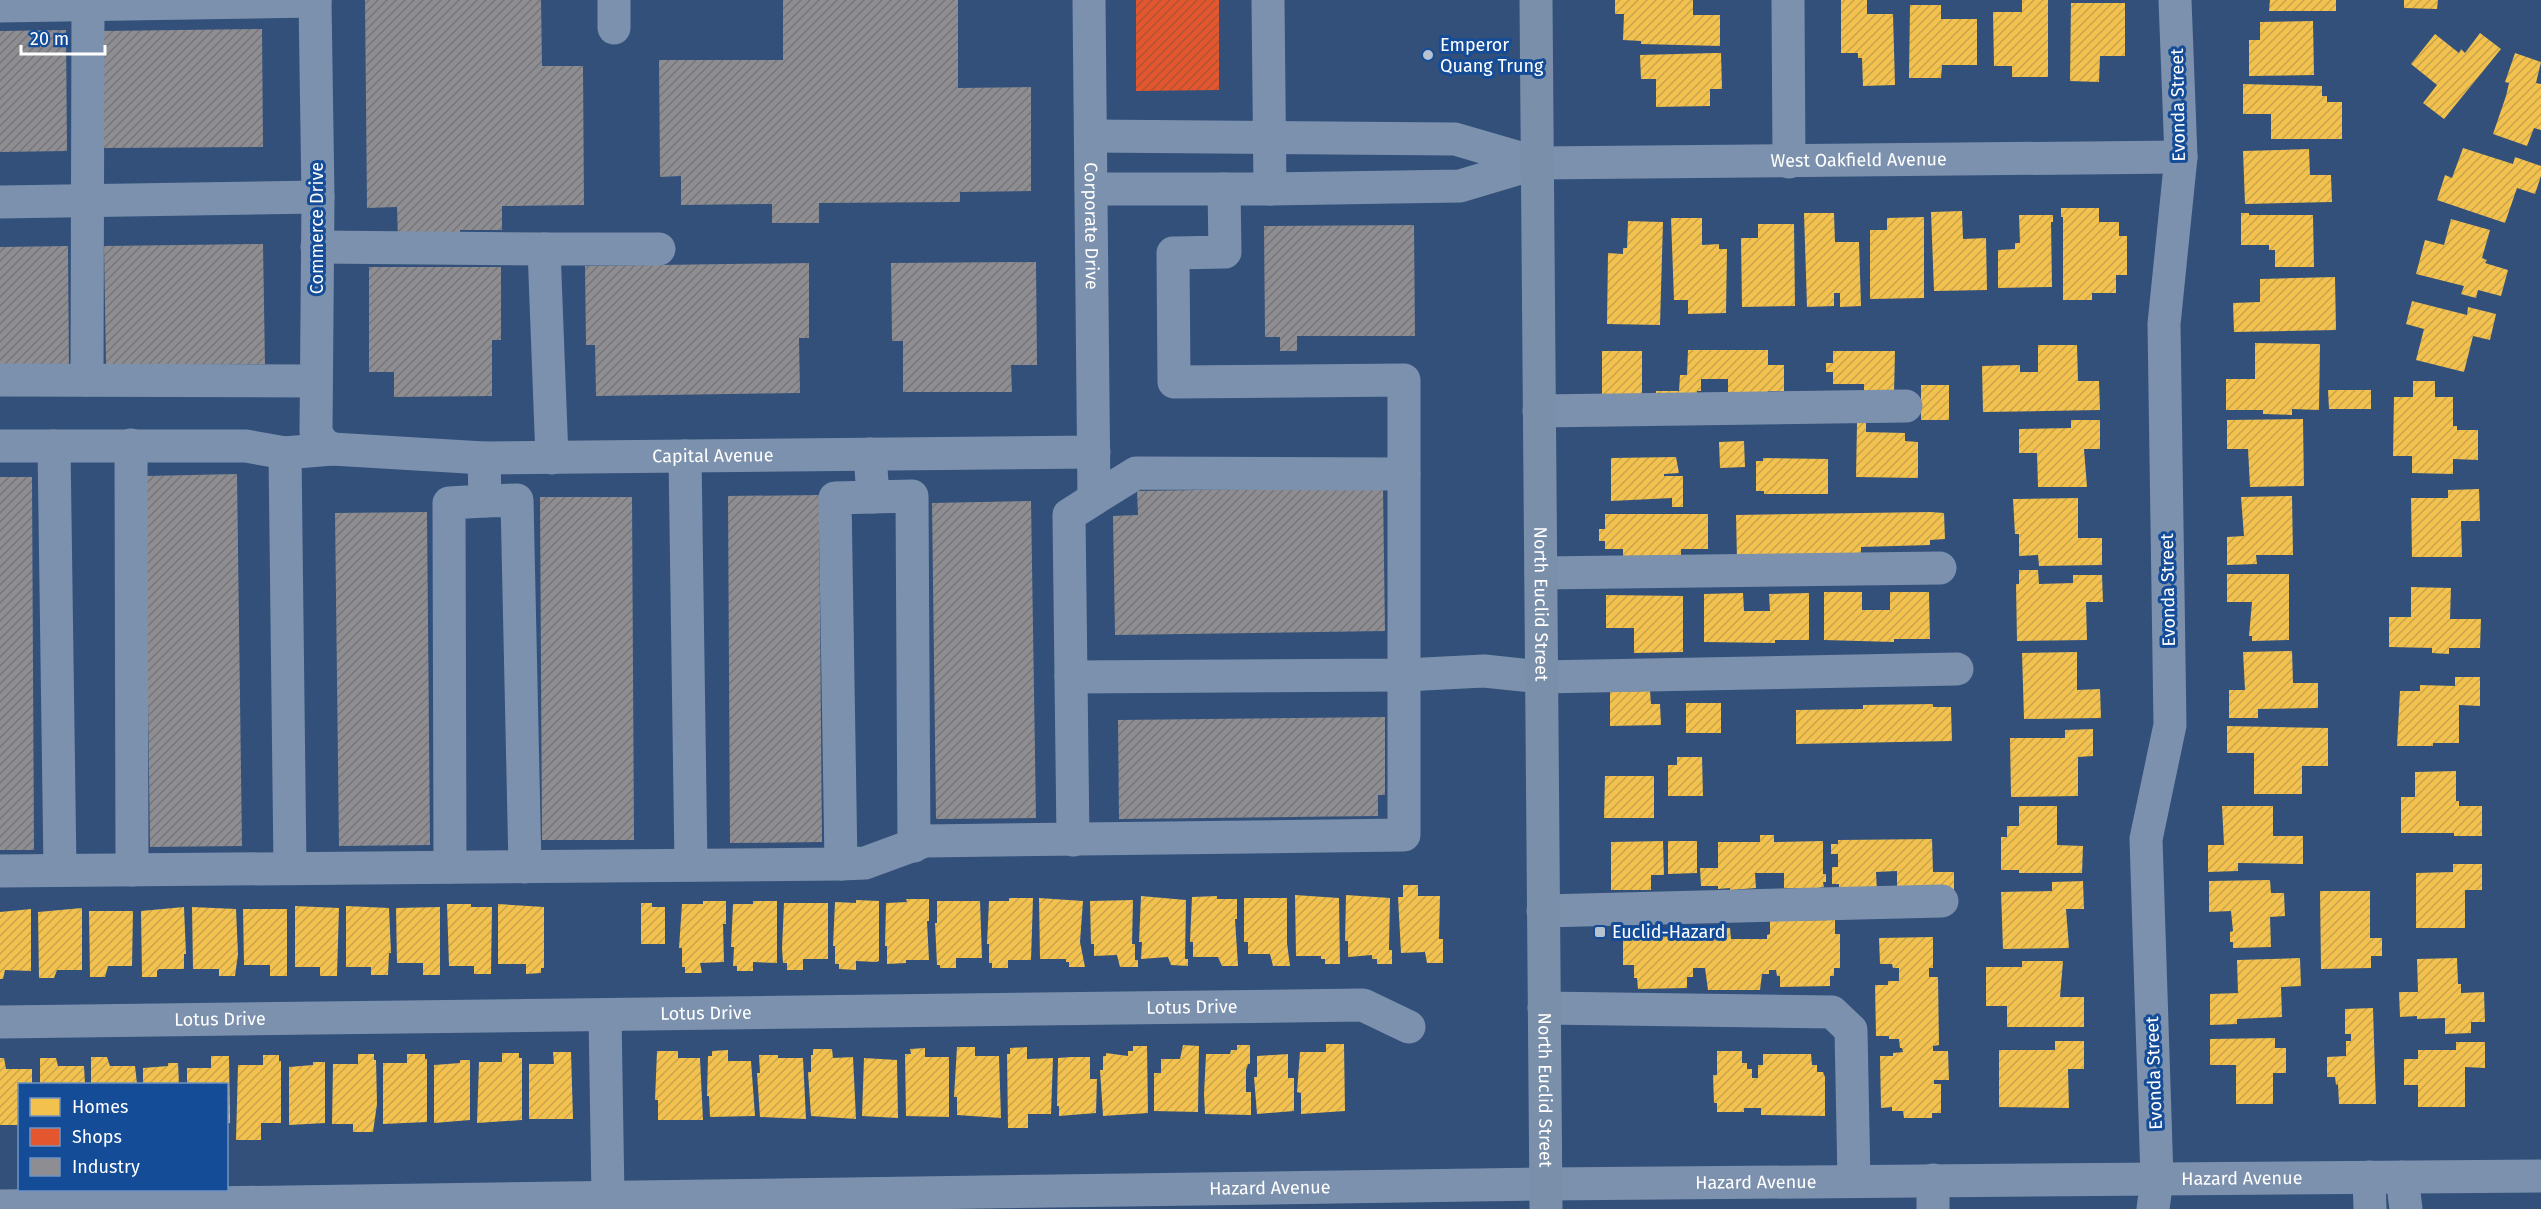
<svg xmlns="http://www.w3.org/2000/svg" width="2541" height="1209" viewBox="0 0 2541 1209" font-family="'Fira Sans',sans-serif">
  <style>
    .homes { fill: url(#homes-hatch) }
    .shops { fill: url(#shops-hatch) }
    .industry { fill: url(#industry-hatch) }
    .lines { fill: none; stroke-linecap: round; stroke-linejoin: round }
    .minor { stroke: #7c91ad; stroke-width: 33 }
    .major { stroke: #7a8faa; stroke-width: 33 }
    .poi-dot { fill: #b7c2d0; stroke: #144c98; stroke-width: 2 }
    .labels { text-anchor: middle; dominant-baseline: central; stroke-width: 6; stroke-linejoin: round; paint-order: stroke }
    .poi-label { font-size: 18px; fill: #fff; stroke: #144c98; text-anchor: start }
    .street-label { font-size: 18px; fill: #fff; stroke: #144c98 }
  </style>
  <defs>
    <pattern id="homes-hatch" width="6" height="6" patternUnits="userSpaceOnUse" patternTransform="scale(1.5)"><rect width="6" height="6" fill="#f2c14e"/><path d="M-1 1l2-2M0 6l6-6M5 7l2-2" fill="none" stroke="#c8a44e"/></pattern>
    <pattern id="shops-hatch" width="6" height="6" patternUnits="userSpaceOnUse" patternTransform="scale(1.5)"><rect width="6" height="6" fill="#e4572e"/><path d="M-1 1l2-2M0 6l6-6M5 7l2-2" fill="none" stroke="#af5338"/></pattern>
    <pattern id="industry-hatch" width="6" height="6" patternUnits="userSpaceOnUse" patternTransform="scale(1.5)"><rect width="6" height="6" fill="#8d8d92"/><path d="M-1 1l2-2M0 6l6-6M5 7l2-2" fill="none" stroke="#76767a"/></pattern>
  </defs>
  <rect width="100%" height="100%" fill="#32507a"/>
  <!-- homes -->
  <path class="homes" d="M1615,0H1693V15H1720V46L1641,44V41L1623,40L1624,14H1615Z
    M1841,0H1867V14H1893L1895,85L1863,86L1862,58H1858V53H1841Z
    M2022,0H2048V77H2012V66H1994L1993,12H2022Z
    M2270,0H2336V11H2269Z
    M2404,0H2438L2437,9L2404,8Z
    M2071,3H2125V56H2100L2099,82L2070,81Z
    M1910,5H1941V19H1977V65H1942L1941,78H1909Z
    M2313,21L2314,75L2249,76V40H2260V22Z
    M2480,33L2501,49L2444,119L2423,103L2437,85L2411,64L2435,34L2459,53L2461,49L2465,53Z
    M1714,53H1721L1722,89H1710V106L1656,107V79H1641L1640,55Z
    M2515,53L2541,62L2536,83L2541,84V130L2534,128L2527,146L2493,134L2506,96L2509,83L2505,82Z
    M2243,84L2322,86V96H2327V102H2342V139H2271V114H2243Z
    M2463,148L2513,164L2515,157L2541,166V176L2535,194L2517,188L2505,223L2437,200L2445,175L2452,178Z
    M2309,149L2310,175H2331L2332,202L2245,204L2243,151Z
    M2061,208H2099V222H2119V236H2127V275H2116V293H2092V300H2063V217H2061Z
    M1962,211L1963,239L1986,238L1987,290L1934,291L1931,212Z
    M1804,213H1834L1835,242H1859L1861,306L1840,307V293H1834V306L1807,307Z
    M2241,213H2249V215H2313L2314,267H2275V250H2269V245H2241Z
    M2019,215H2053V222H2051L2052,287L1998,288V250L2015,249V243H2020Z
    M1924,217V298L1870,299V230H1887V218Z
    M1671,218H1702V245L1719,244V249H1727L1726,313L1688,314V300H1674Z
    M2451,219L2490,230L2482,258L2487,260L2485,263L2508,270L2501,296L2478,290L2476,298L2461,294L2464,286L2416,274L2425,240L2444,245Z
    M1628,221L1663,222L1660,325L1607,324L1608,253L1623,254V248H1627Z
    M1758,224H1794L1795,306L1742,307L1741,238H1758Z
    M2335,277L2336,330L2234,332L2233,303L2260,302V279Z
    M2412,301L2467,315L2468,307L2496,314L2490,340L2473,336L2464,372L2416,360L2424,329L2406,324Z
    M2255,343L2320,344L2319,410L2292,409V415L2263,414V410H2226V379H2255Z
    M2038,345H2077L2078,381H2099L2100,410L1983,412L1982,366L2020,365V372H2038Z
    M1688,350H1768V365H1784V391H1768V400H1728V379H1701V391H1697V409H1655L1656,391H1679L1680,375H1687Z
    M1602,351H1642V394H1602Z
    M1833,351H1895L1894,393H1864V384H1833V372H1826V363H1833Z
    M2413,381H2435V397H2453V426H2457V430H2478V460L2453,459V474L2412,473V456H2393L2394,397H2413Z
    M1921,385H1949V420H1921Z
    M2328,390H2371V409H2329Z
    M2303,419L2304,486L2250,487L2248,449H2227V420Z
    M2071,420H2100V449H2084L2087,487H2038L2037,453H2019V429L2071,428Z
    M1857,423H1866V432L1905,433V441L1918,442V478L1856,477Z
    M1744,441L1745,467L1720,468L1719,442Z
    M1676,457L1679,473L1664,474V476H1683V507H1672V498L1611,501V458Z
    M1763,458L1828,459V494H1764V491H1756V461H1763Z
    M2479,489L2480,521H2461L2462,557H2412L2411,498H2448V490Z
    M2292,496L2293,555H2256L2257,564L2227,565V537L2244,536L2241,497Z
    M2078,498V538H2102V565L2039,566L2038,555L2019,556V534H2015L2013,499Z
    M1930,512L1944,513L1945,539L1930,540V545L1861,547V558L1737,560L1736,515Z
    M1605,514H1708V549H1681V559H1623V549H1605V541H1599V529H1605Z
    M2019,570H2038L2039,584L2073,583V575H2102L2103,602H2086L2087,640L2017,641L2016,584H2019Z
    M2227,574H2289V640L2252,641V636H2249L2252,602H2227Z
    M2411,587L2451,588L2450,619H2481L2480,648H2449V654L2432,653V648L2389,647V617H2411Z
    M1824,592H1862V610H1890V592H1929L1930,639H1894V642L1824,640Z
    M1743,593L1744,611H1770L1769,594L1809,593V640H1775V643L1704,642V594Z
    M1606,595L1683,596V652L1634,653V628H1606Z
    M2292,651L2293,683H2318V708L2258,709V718H2229V690H2245L2243,652Z
    M2077,652V690L2100,689L2101,718L2024,719L2022,653Z
    M2455,677H2480V706L2459,705V743H2433V746H2397L2400,691H2420V685L2455,686Z
    M1650,691L1651,704H1660L1661,725L1610,726V692Z
    M1686,703H1721V733H1686Z
    M1933,704V707H1951L1952,741L1796,744V710L1863,709V705Z
    M2227,726L2328,728V766H2302V794H2254V753H2227Z
    M2093,729V756L2078,757V796L2011,797L2010,738H2065V730Z
    M1677,757H1702L1703,796H1668V765H1677Z
    M2456,771V801H2459V806H2482V836H2454V833H2401V797H2415V772Z
    M1605,776H1654V818H1604Z
    M2019,806H2057V845L2083,846L2082,873H2019V870H2001V837H2007V826H2019Z
    M2222,806H2273V836H2303V864L2238,863V871L2208,872V845H2224Z
    M1760,835H1774V842L1823,841V874H1826V882H1823L1824,887L1804,890V888H1784V873H1755L1756,888L1730,890V888L1718,889V886H1701L1700,868H1718V842H1760Z
    M1932,839L1933,872H1954V892L1897,893V871L1876,872L1877,891H1839V884H1832V867H1838V854H1831V844H1838V840Z
    M1663,841L1664,875H1651V890H1611V842Z
    M1668,841H1697V873L1668,874Z
    M2453,864H2482V890H2465V928H2416V873L2453,872Z
    M2270,880L2271,893H2284L2285,916L2270,917L2271,947L2233,948V942H2230V932L2233,931L2231,911L2209,912V881Z
    M2083,881L2084,909H2066L2069,948L2003,949L2001,892L2052,891V882Z
    M1403,885H1418V896H1440L1439,939H1443V963H1427L1425,952L1401,953L1398,897H1403Z
    M2320,891H2370V938H2382V956H2371V968L2321,969Z
    M1295,895L1339,898L1340,964H1325V959H1321V956H1296Z
    M1346,895L1390,898L1389,950H1392V964H1377V959H1372V955L1348,957V941H1345Z
    M1141,896L1186,900L1185,959H1188V966L1171,965L1168,957L1141,959L1142,942H1139Z
    M1217,896V899H1237V919H1235L1238,966H1222L1218,957H1193V942H1190L1192,897Z
    M1009,898H1033L1031,960H1008V968H992V963H989V944H987L989,901H1009Z
    M1039,898L1083,901L1080,942L1085,967H1069V962H1066V959H1040Z
    M1244,898H1287V943L1290,966H1273L1270,954H1248V942H1244Z
    M906,899H929V921H927L929,960H906V963L887,964V946H885L886,903L907,902Z
    M856,900L879,901V961L876,962L856,961V970L839,969V964H835V946H833L835,902L856,903Z
    M1133,900L1132,944H1135V960H1138V967H1120L1117,955L1094,956V944H1091L1090,901Z
    M703,901H726V924H723L724,962L700,963L702,973H685V967H682V948H679L682,904H703Z
    M753,901H777V963L753,962V971H737V966H733L734,947H731L733,904H753Z
    M937,901H980L982,958H956V968H940V965H937L935,923H937Z
    M641,903H652V907H665V944H641Z
    M784,903H828V959H803V970H787V963H783L782,948Z
    M447,904H471V907H492L491,974H474V966H449Z
    M498,904L544,907V968H541V973L526,974V964H498Z
    M295,906L339,908L337,976H320V967H295Z
    M346,906L389,908L391,953H389L388,975H371V967H346Z
    M184,907L186,954H184V969H159L157,971V977H142L141,911Z
    M192,907L236,909L238,954L235,976H219V969H193Z
    M440,907V975H423V963H397L396,908Z
    M82,908V970H57L54,978H39L38,912Z
    M31,909V971L5,970L3,979H0V912Z
    M243,909H287V976H270V965H244Z
    M89,911H133L132,966H108L105,977H90Z
    M1835,920V934H1840V968H1834V976H1830V986L1780,987V976H1777L1776,970H1769V974H1762L1760,990H1708L1705,968H1693V977H1687V988L1638,989L1637,978H1634V965H1623V937L1696,936V940H1703V929L1730,928L1731,939H1767V935L1770,934V921Z
    M1933,937V968H1929V977H1938L1939,1045L1933,1046V1051H1948L1949,1080H1934V1084H1941V1113H1932V1118H1904L1903,1111H1892V1107L1881,1108L1880,1056H1893V1053L1903,1052L1902,1048H1900L1899,1039H1889V1036H1876L1875,985H1888V981H1899V968H1893L1892,964H1880L1879,938Z
    M2300,958L2301,986L2281,987L2282,1017L2237,1019V1024L2210,1025V994L2238,993L2237,960Z
    M2457,958L2458,984H2461V993L2484,992L2485,1022H2471V1033L2445,1034V1018L2417,1019V1016L2400,1017L2399,992H2418L2417,959Z
    M2022,961H2063L2060,997H2084V1027H2007V1006H1986V967H2022Z
    M2373,1008L2376,1104H2339L2338,1084L2336,1085L2335,1077H2327V1057L2346,1056V1041H2351V1034H2345V1009Z
    M2275,1038V1048H2286V1073H2273V1104H2236V1065H2210V1039Z
    M2055,1041H2084V1069H2068L2069,1108L1999,1107V1050H2055Z
    M2456,1042H2485V1068L2465,1067V1107H2418V1085H2404V1059H2418V1050H2456Z
    M1326,1044H1344L1345,1111L1301,1114V1093L1297,1092L1300,1052H1326Z
    M1183,1045L1199,1046L1198,1112L1154,1111V1073H1161V1059H1180Z
    M1237,1045H1250V1064H1248L1246,1070V1092H1251V1115L1205,1114L1204,1094L1206,1054H1230L1231,1050H1237Z
    M1133,1046H1147L1148,1113L1103,1116L1100,1070H1103V1056H1106V1053L1128,1056V1051H1133Z
    M957,1047H975V1056H999L1001,1118L957,1115V1097H954Z
    M1027,1047V1059L1053,1058L1051,1114H1028V1128H1008L1007,1054H1010V1048Z
    M925,1048V1057H949V1117L906,1116L905,1054H911L910,1049Z
    M813,1049H832L833,1058L853,1057L856,1119L811,1116L808,1072H811V1055H813Z
    M728,1050V1061H751L755,1116L710,1117L709,1096H707L708,1056H712V1051Z
    M657,1051H678V1058H700L703,1120H658V1100H655Z
    M1717,1051H1742V1063H1747V1069H1752V1078H1758V1065H1763V1054H1811L1812,1065H1817V1072H1823L1825,1077V1116L1761,1115V1108H1744V1112H1717V1103H1714L1713,1075H1717Z
    M553,1052H571L573,1119H529V1064H554Z
    M502,1053H519V1058H522V1120L477,1123L479,1062H502Z
    M358,1054H374V1060H376L377,1104L373,1132H353V1124H332L333,1064H358Z
    M407,1054H425V1059H427V1122L383,1124V1063H407Z
    M1288,1054V1078H1294V1111L1257,1114L1254,1077H1257V1056Z
    M263,1055H279V1061H281V1123H261V1140H236L238,1065H263Z
    M759,1055H778V1058H803L806,1119L760,1117L757,1073H760Z
    M211,1056H229L230,1123H226V1084H187V1068H211Z
    M91,1057H107L110,1066H135L137,1084H91Z
    M1071,1057H1090V1079H1097L1096,1113L1059,1116V1106H1057L1058,1058Z
    M0,1058H4L6,1069H32V1084H20V1125H0Z
    M40,1058H56L58,1066H84L85,1084H40Z
    M864,1058L897,1060L898,1118L862,1116Z
    M460,1060H470V1120L434,1123V1065L460,1063Z
    M313,1062H325V1123L289,1125V1067L313,1065Z
    M168,1063H178L179,1084H143V1068L168,1066Z"/>
  <!-- shops -->
  <path class="shops" d="M1136,0H1219V90L1136,91Z"/>
  <!-- industry -->
  <path class="industry" d="M365,0H541L542,66H583L584,205L502,206V230H460V240H398L397,207L367,208Z
    M783,0H958V88L1031,87V191L960,192V202L819,203V223H772V204L681,205V176L660,177L659,60H783Z
    M262,29L263,147L104,148L103,31Z
    M66,30L67,151L0,152V31Z
    M1414,225L1415,336H1297V351H1280V337H1265L1264,226Z
    M263,244L265,364L106,365L104,246Z
    M68,246L69,365H0V247Z
    M1036,262L1037,365H1011L1012,392H903V341H892L891,263Z
    M809,263V338H799L800,393L596,396L595,345H586L585,266Z
    M369,267H501V340H492V396L394,397V372H369Z
    M237,474L242,846L150,847L145,476Z
    M0,477H32L34,850H0Z
    M1383,487L1385,631L1115,635L1113,516L1138,515L1137,491Z
    M819,495L822,842L730,843L728,496Z
    M540,497H632L634,840H542Z
    M1031,501L1036,818L936,819L932,503Z
    M427,512L430,845L339,846L335,513Z
    M1385,717V795H1378V816L1119,819L1118,720Z"/>
  <g class="lines">
    <!-- minor -->
    <g class="minor">
      <path d="M315,0L318,197L316,432L322,443L332,449"/>
      <path d="M614,0V28"/>
      <path id="s1" d="M1089,0L1094,499L1136,473L1404,474"/>
      <path d="M1268,0L1270,189"/>
      <path d="M1788,0L1789,162"/>
      <path d="M0,6L315,1"/>
      <path d="M1091,136L1455,139L1537,163"/>
      <path id="s2" d="M1091,189H1270L1460,186L1537,163L2181,157"/>
      <path d="M0,202L318,197"/>
      <path d="M317,247L544,249"/>
      <path d="M0,380L316,381"/>
      <path d="M87,380L88,5"/>
      <path d="M1539,411L1906,406"/>
      <path d="M131,445L132,870"/>
      <path id="s3" d="M0,446H246L285,453L332,449L484,458L1094,452"/>
      <path d="M54,446L60,870"/>
      <path d="M285,453L290,868"/>
      <path d="M685,456L691,865"/>
      <path d="M552,458L544,249H659"/>
      <path d="M873,497L912,496L914,846"/>
      <path d="M485,501L517,500L525,867"/>
      <path d="M1541,573L1940,568"/>
      <path d="M1071,677L1404,675V380L1174,382L1173,253L1225,252L1224,189"/>
      <path d="M1073,840L1069,515L1094,499"/>
      <path d="M841,864L835,498L873,497L870,454"/>
      <path d="M450,867L449,503L485,501L484,458"/>
      <path d="M0,871L841,864L865,863L925,841L1404,835V675L1484,671L1541,677L1957,669"/>
      <path d="M1543,911L1942,901"/>
      <path d="M1544,1008L1832,1012L1851,1030L1854,1181"/>
      <path d="M605,1015L608,1197"/>
      <path id="s4" d="M0,1022L1363,1005L1409,1027"/>
      <path d="M2369,1177L2370,1209"/>
      <path d="M2402,1177L2406,1209"/>
      <path id="s5" d="M0,1206L1546,1184L2541,1176"/>
      <path d="M1933,1209V1180"/>
      <path d="M2153,1209L2157,1178L2146,839L2170,725L2164,324L2181,157L2175,0"/>
    </g>
    <!-- major -->
    <path class="major" id="s6" d="M1536,0L1546,1209"/>
  </g>
  <!-- markers -->
  <g class="poi-dot">
    <circle cx="1428" cy="55" r="6"/>
    <rect x="1594" y="926" width="12" height="12" rx="3"/>
  </g>
  <g class="labels">
    <!-- poi labels -->
    <g class="poi-label">
      <text x="1440" y="45">Emperor<tspan x="1440" dy="21">Quang Trung</tspan></text>
      <text x="1612" y="932">Euclid-Hazard</text>
    </g>
    <!-- street labels -->
    <g class="street-label">
      <text transform="translate(2178 105) rotate(-91)">Evonda Street</text>
      <text stroke="none"><textPath href="#s2" startOffset="771">West Oakfield Avenue</textPath></text>
      <text stroke="none"><textPath href="#s1" startOffset="226">Corporate Drive</textPath></text>
      <text transform="translate(317 228) rotate(-90)">Commerce Drive</text>
      <text stroke="none"><textPath href="#s3" startOffset="714">Capital Avenue</textPath></text>
      <text transform="translate(2168 590) rotate(-91)">Evonda Street</text>
      <text stroke="none"><textPath href="#s6" startOffset="604">North Euclid Street</textPath></text>
      <text stroke="none"><textPath href="#s4" startOffset="1192">Lotus Drive</textPath></text>
      <text stroke="none"><textPath href="#s4" startOffset="706">Lotus Drive</textPath></text>
      <text stroke="none"><textPath href="#s4" startOffset="220">Lotus Drive</textPath></text>
      <text transform="translate(2154 1073) rotate(-92)">Evonda Street</text>
      <text stroke="none"><textPath href="#s6" startOffset="1090">North Euclid Street</textPath></text>
      <text stroke="none"><textPath href="#s5" startOffset="2242">Hazard Avenue</textPath></text>
      <text stroke="none"><textPath href="#s5" startOffset="1756">Hazard Avenue</textPath></text>
      <text stroke="none"><textPath href="#s5" startOffset="1270">Hazard Avenue</textPath></text>
    </g>
  </g>
  <!-- legend -->
  <rect x="18" y="1083" width="210" height="108" fill="#144c98" stroke="#7294c1" stroke-width="1.5"/>
  <rect x="30" y="1098" width="30" height="18" fill="#f2c14e" stroke="#7294c1" stroke-width="1.5"/>
  <text x="72" y="1113" font-size="18" fill="#ffffff">Homes</text>
  <rect x="30" y="1128" width="30" height="18" fill="#e4572e" stroke="#7294c1" stroke-width="1.5"/>
  <text x="72" y="1143" font-size="18" fill="#ffffff">Shops</text>
  <rect x="30" y="1158" width="30" height="18" fill="#8d8d92" stroke="#7294c1" stroke-width="1.5"/>
  <text x="72" y="1173" font-size="18" fill="#ffffff">Industry</text>
  <!-- scale -->
  <path d="M21 45v9h84v-9" fill="none" stroke="#ffffff" stroke-width="3"/>
  <text x="30" y="45" font-size="18" fill="#ffffff" stroke="#144c98" stroke-width="4.5" paint-order="stroke">20 m</text>
</svg>
